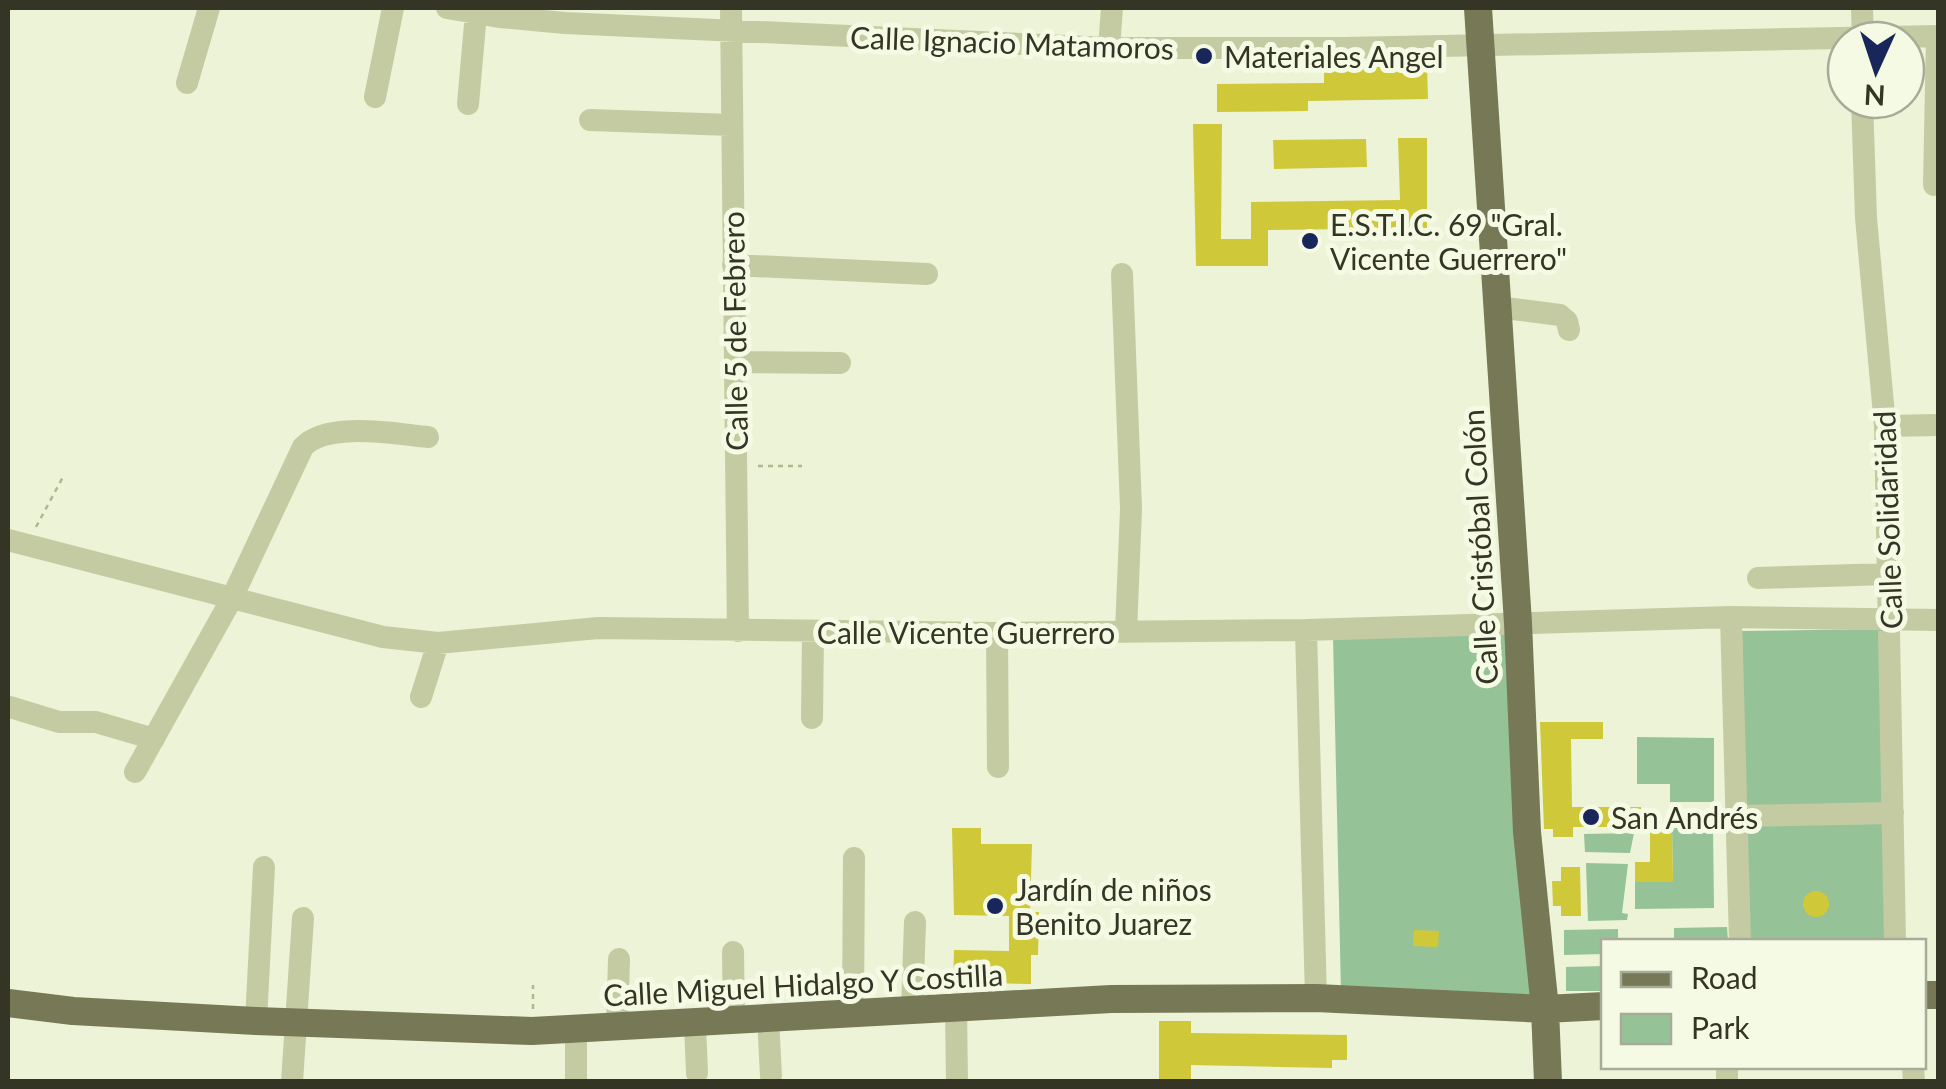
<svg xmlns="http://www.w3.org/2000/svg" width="1946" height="1089" viewBox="0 0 1946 1089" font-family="Lato,sans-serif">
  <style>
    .green { fill: #96c298 }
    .building { fill: #cfc838 }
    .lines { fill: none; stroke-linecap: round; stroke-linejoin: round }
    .path { stroke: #b1b78c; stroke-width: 2.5; stroke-dasharray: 5 5; stroke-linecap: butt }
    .minor { stroke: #c4cba2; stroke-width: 22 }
    .major { stroke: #777855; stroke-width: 28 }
    .poi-dot { fill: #182659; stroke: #f4fae3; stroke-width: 4 }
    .labels { text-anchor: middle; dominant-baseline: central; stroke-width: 10; stroke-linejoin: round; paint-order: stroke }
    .street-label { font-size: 30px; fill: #353525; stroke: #f4fae3 }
    .poi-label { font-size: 30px; fill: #353525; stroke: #f4fae3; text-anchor: start }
  </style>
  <rect width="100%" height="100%" fill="#ecf3d6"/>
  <!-- green -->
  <path class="green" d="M1883,629L1888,941H1747L1742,631Z
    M1511,634L1533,997L1341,992L1333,637Z
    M1637,737L1714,738V802H1670V784H1637Z
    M1672,827H1713L1714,908L1635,909V882L1673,881Z
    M1634,833L1630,853L1585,852L1584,834Z
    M1586,863L1628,864L1622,913L1628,914L1627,920L1588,921Z
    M1727,927L1728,941H1674V928Z
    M1618,929V941L1604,942L1603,954L1564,955V930Z
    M1603,966V991H1566V967Z"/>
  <!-- building -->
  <path class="building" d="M1427,66L1428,99L1308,101V111L1217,112V84L1324,83V67Z
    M1193,124H1222L1221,239H1251V202L1400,200L1398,138H1427V228L1268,230V266H1196Z
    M1366,139L1367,167L1274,169L1273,140Z
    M1540,722H1603V739H1571L1572,807H1641V827H1573V837H1553V829H1544Z
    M1672,827L1673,882H1635V862H1650V828Z
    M952,828H981V844H1032L1030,912H1039L1038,955H1031V984L988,983V988L953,990L954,950L1009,951V916L954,915Z
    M1561,867H1580L1581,916H1561V906H1553L1552,881H1561Z
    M1803 904a13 13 0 1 1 26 0a13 13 0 1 1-26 0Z
    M1414,930L1439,931L1438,947L1413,946Z
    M1159,1021H1191V1033L1347,1035V1060H1332V1068L1191,1065V1082H1159Z"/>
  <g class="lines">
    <!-- path -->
    <path class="path" d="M758,466H802
      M36,527L64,475
      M533,1009V985"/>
    <!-- minor -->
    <path class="minor" d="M447,8L499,17L565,23L1109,48H1345L1938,36
      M731,8L738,631
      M1862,8L1863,40
      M1109,48L1112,8
      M187,83L209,8
      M375,97L393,8
      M1862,100L1866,218L1885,426L1895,942
      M468,104L476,13
      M590,120L731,125
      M1934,185L1937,36
      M733,265L927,274
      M1122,274L1131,509L1126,632
      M1497,307L1560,315L1567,321L1569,330
      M735,362L840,363
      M1885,426L1938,425
      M8,540L383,637L438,643L598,628L997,633L1306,630L1731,617L1938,620
      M1758,578L1887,574
      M1731,617L1740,942
      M1306,630L1316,998
      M997,633L998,767
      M421,697L438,643
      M10,707L59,722H96L154,739
      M812,718L813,633
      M135,772L231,600L303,447C327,421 395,434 428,437
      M1736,816L1893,813
      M733,952L734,1021
      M956,1007L957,1082
      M912,1009L915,922
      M853,1012L854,858
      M768,1018L771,1076
      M256,1021L264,867
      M695,1024L697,1073
      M617,1028L619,959
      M1727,1066V1082
      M1913,1066L1914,1082
      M292,1082L303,918
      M576,1082V1030"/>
    <!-- major -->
    <path class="major" d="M1478,8L1518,623L1527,832L1545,1009L1548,1082
      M1924,995H1938
      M8,1003L73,1011L256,1021L532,1031L1111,999L1316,998L1545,1009L1604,1006"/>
  </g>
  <!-- markers -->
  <g class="poi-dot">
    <circle cx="1204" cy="56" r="10"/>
    <circle cx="1310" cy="241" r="10"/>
    <circle cx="1591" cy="817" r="10"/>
    <circle cx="995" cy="906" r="10"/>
  </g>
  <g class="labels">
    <!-- street labels -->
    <g class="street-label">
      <text transform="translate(1012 42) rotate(2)">Calle Ignacio Matamoros</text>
      <text transform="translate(734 331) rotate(-91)">Calle 5 de Febrero</text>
      <text transform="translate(1887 520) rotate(-92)">Calle Solidaridad</text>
      <text transform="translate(1479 547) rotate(-93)">Calle Cristóbal Colón</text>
      <text x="966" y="632">Calle Vicente Guerrero</text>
      <text transform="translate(803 984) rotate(-3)">Calle Miguel Hidalgo Y Costilla</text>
    </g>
    <!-- poi labels -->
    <g class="poi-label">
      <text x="1224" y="56">Materiales Angel</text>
      <text x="1330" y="224">E.S.T.I.C. 69 "Gral.<tspan x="1330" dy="34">Vicente Guerrero"</tspan></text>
      <text x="1611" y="817">San Andrés</text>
      <text x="1015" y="889">Jardín de niños<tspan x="1015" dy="34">Benito Juarez</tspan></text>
    </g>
  </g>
  <!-- border -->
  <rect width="1946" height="1089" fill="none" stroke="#353525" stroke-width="20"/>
  <!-- legend -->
  <rect x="1601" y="939" width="325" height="130" fill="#f4fae3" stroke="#a8ab97" stroke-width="2.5"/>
  <rect x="1621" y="972" width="50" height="15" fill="#777855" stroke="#a8ab97" stroke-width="2.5"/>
  <text x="1691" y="989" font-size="30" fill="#353525">Road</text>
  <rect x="1621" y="1014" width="50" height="30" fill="#96c298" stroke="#a8ab97" stroke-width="2.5"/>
  <text x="1691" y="1039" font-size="30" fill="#353525">Park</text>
  <!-- north arrow -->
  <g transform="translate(1876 70) rotate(183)"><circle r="48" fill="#f4fae3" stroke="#a8ab97" stroke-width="2.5"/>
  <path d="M0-8L18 38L0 25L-18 38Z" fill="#182659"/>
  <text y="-15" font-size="28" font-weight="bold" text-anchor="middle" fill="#353525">N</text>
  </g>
</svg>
